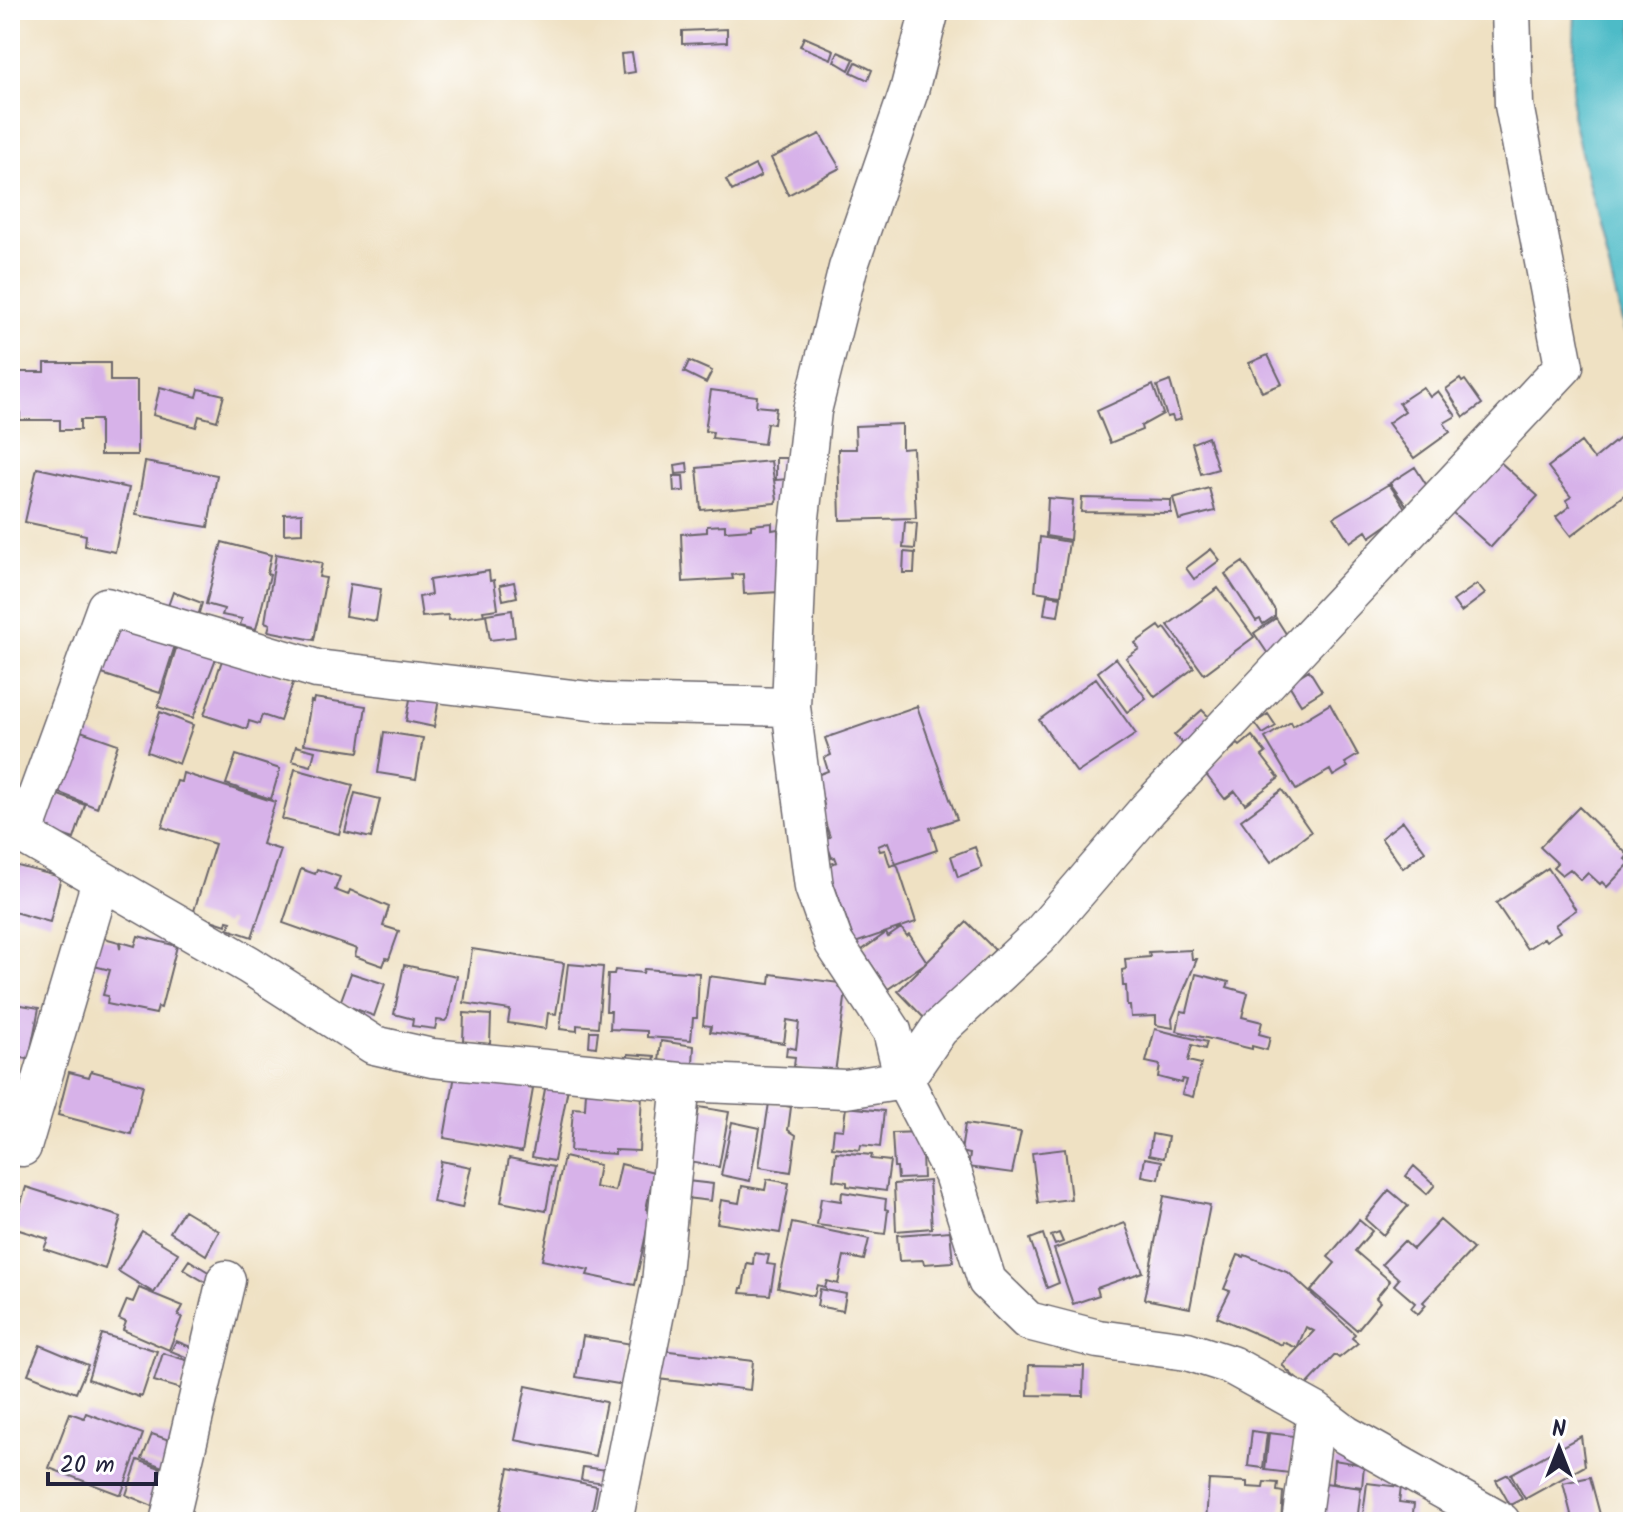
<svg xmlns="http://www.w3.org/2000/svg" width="1643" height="1532" viewBox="0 0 1643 1532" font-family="Kalam,sans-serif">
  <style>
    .water { fill: #4dbbc7; stroke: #386e81; stroke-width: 2 }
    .building { fill: #d7b2e9 }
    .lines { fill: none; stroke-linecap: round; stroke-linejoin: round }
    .minor-casing { stroke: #6a656b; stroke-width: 41 }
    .minor { stroke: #fff; stroke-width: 38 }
  </style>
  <rect width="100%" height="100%" fill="#fff"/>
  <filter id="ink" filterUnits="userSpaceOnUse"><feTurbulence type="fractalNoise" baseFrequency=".0125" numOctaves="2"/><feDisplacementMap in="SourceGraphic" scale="16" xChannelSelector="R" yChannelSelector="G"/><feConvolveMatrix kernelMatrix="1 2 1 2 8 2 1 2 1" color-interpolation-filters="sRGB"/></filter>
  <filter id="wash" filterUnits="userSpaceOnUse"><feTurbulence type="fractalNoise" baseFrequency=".006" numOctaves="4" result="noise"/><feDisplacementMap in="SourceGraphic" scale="32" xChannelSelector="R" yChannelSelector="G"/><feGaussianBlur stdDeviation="1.8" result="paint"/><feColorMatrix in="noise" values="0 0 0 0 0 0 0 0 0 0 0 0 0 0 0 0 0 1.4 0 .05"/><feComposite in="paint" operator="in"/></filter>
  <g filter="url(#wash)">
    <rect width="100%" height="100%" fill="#efe1c3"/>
    <!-- water -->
    <path class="water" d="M1575,10H1633V348L1624,330L1572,115Z"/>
    <g id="blocks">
      <!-- building -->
      <path class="building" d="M727,29V42L682,44V31Z
        M804,37L834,50L831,59L800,46Z
        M838,52L854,59L849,70L834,61Z
        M632,53L635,72L623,74L621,54Z
        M856,62L872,70L868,80L851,72Z
        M820,134L840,168L788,195L771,158Z
        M755,165L761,176L732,191L726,180Z
        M10,337H12L17,398H10Z
        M1268,355L1282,384L1262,392L1249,363Z
        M689,361L712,371L706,383L684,372Z
        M45,363H110V381H137V455H100V420H80V430H60V420H20V372H45Z
        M1460,379L1462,382L1465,380L1482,404L1464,417L1446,389Z
        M1170,381L1181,419L1174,421L1172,416L1167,417L1157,386Z
        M1153,385L1163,414L1141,426L1142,430L1110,443L1097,411Z
        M160,387L197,397L199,389L224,395L217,421L199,416L196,427L153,415Z
        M1423,387L1430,397L1438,391L1456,416L1444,423L1450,432L1414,458L1388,423L1405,411L1399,403Z
        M711,390L757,396L756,406L776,408L774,424L767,423L764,444L712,438L713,432L705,431Z
        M902,424V449L913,448L916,518L840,520L838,449H856L855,426Z
        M1622,436L1633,450V488L1571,536L1556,517L1570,506L1566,500L1571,497L1548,467L1581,442L1594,459Z
        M1208,437L1218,469L1201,474L1192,443Z
        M776,458H789V479L776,480Z
        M771,461L777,499L775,503L701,510L697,468Z
        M1499,461L1538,496L1491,547L1452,512Z
        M145,462L217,475L208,527L136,515Z
        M687,463L688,473L676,474L675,465Z
        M1415,467L1429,489L1406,505L1390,483Z
        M37,468L129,488L115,552L85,546L86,535L25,522Z
        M673,476H683L684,491L674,492Z
        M1389,484L1407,511L1370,537L1366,531L1350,542L1334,517Z
        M1209,488L1215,511L1179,520L1173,498Z
        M1048,498L1073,500L1070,540L1046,536Z
        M1082,498L1171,500V513L1081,512Z
        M302,513V533L284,534V514Z
        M905,522L917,523L915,549L903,548Z
        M772,523V530L778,529L780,592L744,594L743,574L732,575L733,579L683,582L681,534L707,532V526L725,525V531L751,529V525Z
        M1040,537L1069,542L1061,595L1035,591Z
        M222,542L271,555L267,574L270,575L256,629L240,625L242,619L222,615L224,609L206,604Z
        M1211,549L1220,560L1194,579L1186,568Z
        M904,552L915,553L914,573H903Z
        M276,554L322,563L319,577L326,578L314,640L268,631L270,624L265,622Z
        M1243,562L1275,610V616L1263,624L1260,619L1256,621L1225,574Z
        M489,571L490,581L494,580L498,609L483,611L484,615L449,620L448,615L422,617L419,597L431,595L429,580Z
        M514,582L517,597L503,600L500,585Z
        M350,584L381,589L376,621L345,616Z
        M1477,584L1485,594L1461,612L1453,601Z
        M1218,588L1254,637L1204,674L1168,625Z
        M173,592L202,603L198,616L168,606Z
        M1047,595L1061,597L1058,616L1044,614Z
        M512,610L515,637L490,640L486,614Z
        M113,618L177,639L160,693L96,672Z
        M1276,618L1290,640L1268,654L1254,633Z
        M1159,626L1162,630L1165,628L1194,668L1155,697L1126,658L1139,649L1135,643Z
        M179,639L218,653L193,718L158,707Z
        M224,654L294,680L280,721L262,715L259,724L249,721L247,729L204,715Z
        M1116,658L1146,698L1127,712L1098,672Z
        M1309,670L1322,691L1301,704L1288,683Z
        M1096,678L1136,734L1077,773L1039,720Z
        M411,694L439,699L434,727L406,721Z
        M314,698L366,706L359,752L304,744L311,701L313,702Z
        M1330,704L1358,755L1345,763L1348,767L1333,776L1330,770L1296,790L1265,738L1291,722L1293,726Z
        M917,706L957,819L930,828L937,850L896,864L888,842L878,846L880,851L885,850L890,866L897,864L916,922L855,943L827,865L837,862L835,857L832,858L825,838L830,837L820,807L824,805L817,775L828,771L824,758L831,755L825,738Z
        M1202,710L1213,721L1187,748L1174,735Z
        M160,712L193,725L179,764L147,752Z
        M1268,714L1276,726L1263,734L1255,723Z
        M75,729L118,744L97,808L55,791Z
        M384,732L423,738L416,779L378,773Z
        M1252,736L1266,753L1262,756L1279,778L1245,804L1235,791L1225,799L1204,772L1238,744L1240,746Z
        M296,746L315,751L311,766L292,761Z
        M236,755L280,769L271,799L226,784Z
        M295,769L353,785L339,834L282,819Z
        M183,773L275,802L262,844L281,850L252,937L228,929L231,922L227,921L226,925L193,914L215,844L162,827L177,781L181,782Z
        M1282,790L1311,832L1271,862L1241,820Z
        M355,793L380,799L371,838L345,832Z
        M56,794L85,805L74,839L44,829Z
        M1579,807L1628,855L1625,859L1630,863L1607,887L1602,882L1600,884L1588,873L1581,880L1570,869L1562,875L1553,867L1557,863L1540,847Z
        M1403,821L1425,851L1403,868L1381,838Z
        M975,847L982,868L958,877L951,856Z
        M10,864L61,877L50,922L10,911Z
        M1548,868L1576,910L1555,925L1560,932L1546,941L1544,938L1527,949L1496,903Z
        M301,869L315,874L317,869L340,877L335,890L348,895L350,890L389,907L383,926L399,931L389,959L386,958L383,966L355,956L357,949L283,923Z
        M967,922L995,950L925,1019L898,991Z
        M901,928L907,936L909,934L927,962L888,989L862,950L886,933L888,937Z
        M93,935L119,942L120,949L121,942L135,946L138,936L177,946L161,1008L158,1007L156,1014L107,1004L108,996L103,995L110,970L86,964Z
        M472,949L564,963L556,1014L548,1013L546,1029L508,1023L510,1010L464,1003Z
        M1191,950L1192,959H1197L1172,1019L1173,1028L1156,1025V1016L1131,1017L1130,1006H1127L1126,986H1123L1122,970L1126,969L1125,959L1150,957L1149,952Z
        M568,964L603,967L598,1027L577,1025V1031L560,1029Z
        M404,965L457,976L449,1016L445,1021L437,1020L435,1029L412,1026L413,1019L394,1014Z
        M644,969L699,973L697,1018H693L691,1040L647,1037V1031L610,1029L611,1011H606L608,974H614L615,970L643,973Z
        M351,973L385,984L374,1016L340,1003Z
        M771,974L847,984L835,1073L794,1067L795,1057L786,1056L787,1047L796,1049L799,1022L787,1020L784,1043L710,1032L711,1026L703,1025L709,976L770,984Z
        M1196,974L1229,982L1227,987L1248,993L1242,1017L1262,1022L1259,1034L1270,1037L1267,1050L1252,1046V1049L1177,1031L1181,1011L1187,1012Z
        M10,1003L39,1008L29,1059L10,1056Z
        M464,1013L491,1015L490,1044L463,1042Z
        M1155,1029L1207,1042L1205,1049L1192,1045L1188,1061L1201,1064L1193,1097L1182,1094L1186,1080L1182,1079L1181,1083L1158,1077L1160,1065L1146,1062Z
        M590,1031H598L596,1047L589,1046Z
        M661,1041L694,1046L693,1064L659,1062Z
        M628,1054L655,1056L654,1062L628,1059Z
        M91,1071L143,1085L131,1134L58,1115L69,1072L89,1077Z
        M455,1075L530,1080L528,1088L533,1089L522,1152L444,1138Z
        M546,1084L568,1088L554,1161L532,1157Z
        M586,1091L642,1095L639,1151L615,1150V1154L570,1151L573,1108L585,1109Z
        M769,1103L791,1107L788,1130L796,1135L791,1172L759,1167Z
        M699,1107L729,1112L719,1167L689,1162Z
        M846,1107L884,1111L880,1147L861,1145L860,1150L832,1147L834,1129L843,1130Z
        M732,1122L760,1128L750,1181L721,1175Z
        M965,1124L1021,1132L1012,1173L968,1167L970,1154L961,1152Z
        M921,1132L923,1178L898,1179L897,1167H894L892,1133Z
        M1152,1134L1168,1137L1164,1158L1149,1155Z
        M1065,1149L1071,1199L1038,1203L1032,1153Z
        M836,1152L872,1155L871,1159L890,1161L886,1191L847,1186V1182L833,1180Z
        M564,1157L599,1165L595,1187L615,1191L621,1164L654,1172L646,1209L651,1211L635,1285L587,1275L589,1270L542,1260Z
        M509,1158L554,1167L546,1211L501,1202Z
        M1145,1158L1162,1161L1159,1179L1142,1176Z
        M441,1161L471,1167L462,1208L433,1202Z
        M1414,1166L1435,1185L1427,1194L1406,1176Z
        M767,1179L789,1183L780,1233L717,1223L721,1200L739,1203L742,1186L765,1190Z
        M687,1181L713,1184L711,1201L686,1198Z
        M929,1181L932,1228L896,1231L894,1184Z
        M26,1187L121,1217L105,1269L44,1249L48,1239L13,1228Z
        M1389,1190L1408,1206L1383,1235L1365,1219Z
        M842,1192L886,1199L885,1209L888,1210L885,1234L817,1225L821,1198L841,1201Z
        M1164,1196L1210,1205L1190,1308L1144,1299Z
        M184,1210L219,1231L206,1255L170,1232Z
        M1359,1220L1372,1231L1355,1251L1390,1281L1376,1298L1380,1302L1357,1330L1311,1291L1335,1263L1328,1257Z
        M1440,1220L1473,1249L1423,1302L1426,1305L1418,1314L1411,1308L1415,1303L1394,1285L1399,1279L1382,1264L1404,1241L1413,1249Z
        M792,1223L869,1239L864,1260L844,1256L838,1284L827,1281L825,1287L817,1285L814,1296L778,1288Z
        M1125,1223L1143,1272L1097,1288L1099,1295L1073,1304L1054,1249Z
        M142,1231L178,1253L154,1293L118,1271Z
        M950,1231L953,1262L924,1264L923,1260L899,1261L897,1235Z
        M1059,1233L1063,1242L1055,1245L1051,1236Z
        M1043,1234L1059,1283L1047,1288L1030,1239Z
        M754,1253L769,1255L767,1264L775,1265L770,1295L740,1293L741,1288H743L747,1263L753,1264Z
        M1238,1255L1244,1257L1245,1255L1289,1273L1355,1334L1352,1338L1358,1343L1339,1358L1335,1355L1305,1387L1282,1365L1314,1331L1306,1327L1297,1348L1283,1342L1282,1345L1217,1317L1230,1291L1224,1289Z
        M189,1260L210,1273L205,1282L183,1269Z
        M139,1288L183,1306L178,1316L182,1317L169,1350L123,1330L126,1322L119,1319L127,1300L133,1302Z
        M820,1289L846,1294L843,1311L817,1306Z
        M102,1334L157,1351L142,1396L139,1395V1397L88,1379Z
        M583,1336L632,1344L625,1385L576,1377Z
        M176,1341L198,1350L193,1360L171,1351Z
        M40,1345L88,1365L76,1393L28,1374Z
        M661,1350L753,1361L750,1390L658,1379Z
        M163,1353L189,1361L181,1389L154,1381Z
        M1029,1365L1084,1366L1083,1396L1028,1395Z
        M526,1386L606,1402L595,1456L515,1440Z
        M70,1413L84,1418L86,1413L143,1434L121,1495L49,1468Z
        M1252,1431L1267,1433L1263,1468L1248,1466Z
        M1269,1433L1294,1436L1289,1473L1265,1470Z
        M152,1434L175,1442L165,1468L142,1459Z
        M1581,1436L1585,1466L1525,1499L1511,1474Z
        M138,1460L168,1471L155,1507L126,1495Z
        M1334,1460L1364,1465L1362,1487L1332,1483Z
        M583,1467L608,1470L606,1483L581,1480Z
        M509,1468L597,1486L590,1522H498Z
        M1508,1474L1522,1499L1510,1505L1496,1480Z
        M1590,1477L1602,1522H1573L1563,1483Z
        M1209,1480L1247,1482V1487L1263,1488L1264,1482L1278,1483L1277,1491L1283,1492L1281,1522H1206Z
        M1325,1483L1361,1488L1357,1522H1312L1316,1493L1324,1494Z
        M1367,1483L1401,1487L1399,1502L1414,1504L1412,1522H1362Z"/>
    </g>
  </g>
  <g filter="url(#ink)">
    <use href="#blocks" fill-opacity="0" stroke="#6a656b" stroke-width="2"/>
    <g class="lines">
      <!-- minor casing -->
      <g class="minor-casing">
        <path id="minor" d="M930,10L909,91L848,268L812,411L798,535L791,707L814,887L834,943L892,1031L904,1080L953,1174L987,1281L1028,1321L1098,1339L1187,1351L1231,1365L1316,1412L1346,1435L1501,1522
          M10,827L249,965L374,1045L432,1058L681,1082L846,1089L904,1080L939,1029L1038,937L1148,809L1564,366L1514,105L1511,10
          M23,835L106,607L317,669L607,703L791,707
          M22,1147L101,881
          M169,1522L226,1280
          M613,1522L661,1283L681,1082
          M1301,1522L1316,1412"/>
      </g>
      <!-- minor -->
      <use href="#minor" class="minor"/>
    </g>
  </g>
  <!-- margin -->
  <rect width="1643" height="1532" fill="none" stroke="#fff" stroke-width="40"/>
  <!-- north arrow -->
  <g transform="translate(1559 1448)" stroke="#ffffff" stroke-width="6" paint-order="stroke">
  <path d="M0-6L14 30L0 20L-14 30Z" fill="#22223b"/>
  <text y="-12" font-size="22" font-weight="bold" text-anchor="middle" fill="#22223b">N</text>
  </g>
  <!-- scale -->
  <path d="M48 1472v12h108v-12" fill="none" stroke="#22223b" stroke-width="4"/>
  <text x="60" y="1472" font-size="24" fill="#22223b" stroke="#ffffff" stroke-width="6" paint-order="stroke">20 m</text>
</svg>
